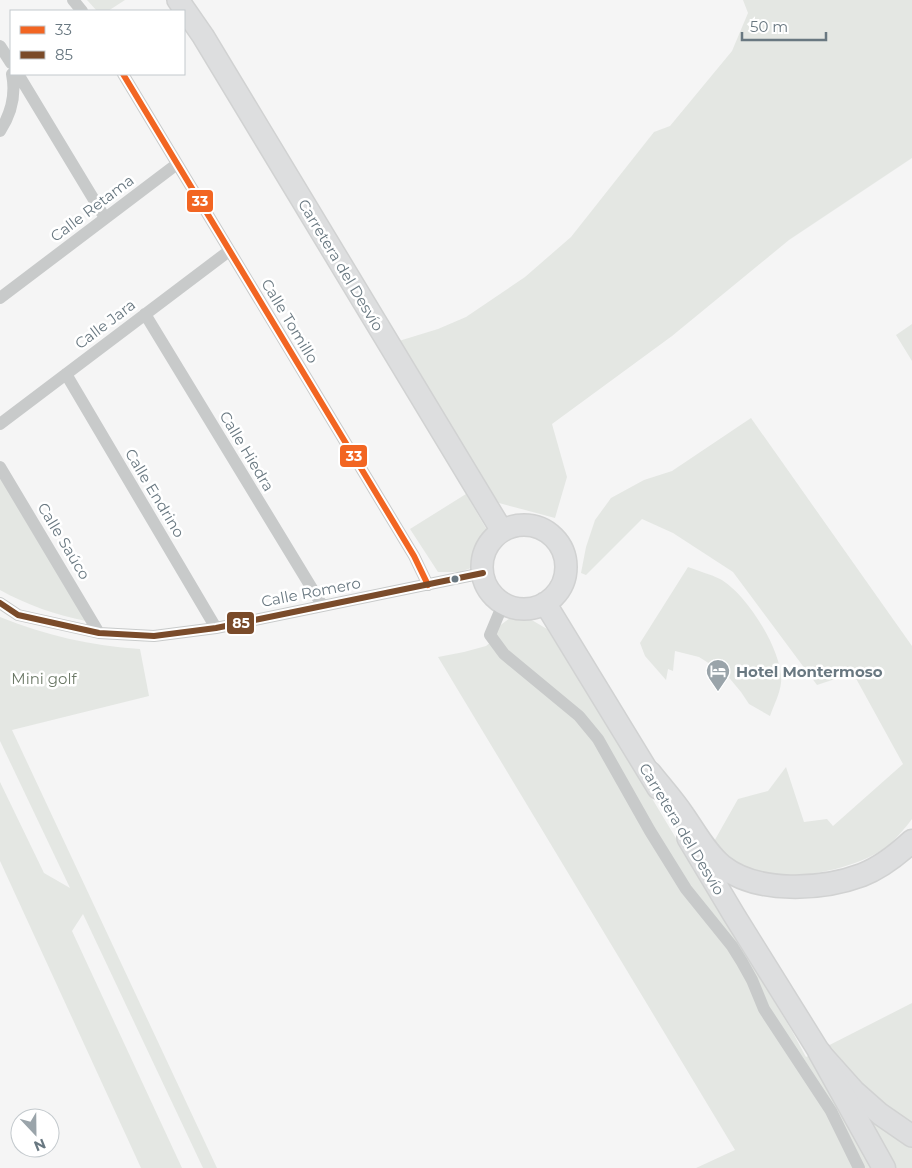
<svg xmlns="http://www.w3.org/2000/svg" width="912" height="1168" viewBox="0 0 912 1168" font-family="Montserrat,sans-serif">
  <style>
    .green { fill: #e4e7e3 }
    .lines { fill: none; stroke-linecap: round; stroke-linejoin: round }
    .trunk-casing { stroke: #d1d2d2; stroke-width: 24 }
    .motorway-casing { stroke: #d1d2d2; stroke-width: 25 }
    .minor { stroke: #c8caca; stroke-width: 12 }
    .trunk { stroke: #dddedf; stroke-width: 21 }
    .motorway { stroke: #dddedf; stroke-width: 22 }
    .bus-1-casing { stroke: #fff; stroke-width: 10 }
    .bus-2-casing { stroke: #fff; stroke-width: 10 }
    .bus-1 { stroke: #f26522; stroke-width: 6 }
    .bus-2 { stroke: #7a4b2a; stroke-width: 6 }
    .bus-dot { fill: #697881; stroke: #fff; stroke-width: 2 }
    .labels { text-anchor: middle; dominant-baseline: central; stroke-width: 5; stroke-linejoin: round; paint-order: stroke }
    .street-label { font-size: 15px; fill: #697881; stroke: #fff }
    .poi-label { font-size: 15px; font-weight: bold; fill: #697881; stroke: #fff; text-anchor: start }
    .park-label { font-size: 15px; fill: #6c7967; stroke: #fff }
    .line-badge { stroke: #fff; stroke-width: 2 }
    .badge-label { font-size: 14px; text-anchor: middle; font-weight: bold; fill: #fff }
  </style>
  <rect width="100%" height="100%" fill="#f5f5f5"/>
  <!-- green -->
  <path class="green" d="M87,0H125L108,11H97Z
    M743,0H912V158L789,240L672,336L552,424L567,477L555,518L499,503L389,344L438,329L466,317L525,277L571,237L654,132L670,126L732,51L748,13Z
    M912,324V361L896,335Z
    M751,418L912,646V819C905,828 897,838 889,845C862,867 799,881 765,874C745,870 728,857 712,845L738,799L768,791L786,767L804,822L827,819L833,826L903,764L853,673L817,685L733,572L673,533L642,519L586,575L581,573L586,547L595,520L611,498L644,480L672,471Z
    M0,476L86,621C56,615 27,605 0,590Z
    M466,494L487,530L486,540L471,568L460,572H438L410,529Z
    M688,567C698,571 710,574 720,579C746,593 784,652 781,683C780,693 774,705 770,716L749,704L741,692L726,674L699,657L675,651L673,671L668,669L666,680L645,656L640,643Z
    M0,617C45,635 91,646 140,649L149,696L12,730L217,1168H203L83,914L72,931L182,1168H141L0,861V782L44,873L70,888L0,741Z
    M510,618L530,619L547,629L606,722L792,1031L806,1057L912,1003V1168H696L735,1150L438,657L464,652L486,646L491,642L498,627Z"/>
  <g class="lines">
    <!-- trunk casing -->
    <g class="trunk-casing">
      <path id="trunk" d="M178,0L203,36L502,531
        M482 567a42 42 0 1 1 84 0a42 42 0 1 1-84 0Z
        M545,603L658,788
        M688,838L734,915L820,1053L854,1091L880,1114L912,1136"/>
    </g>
    <!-- motorway casing -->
    <g class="motorway-casing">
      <path id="motorway" d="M650,773C661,787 673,800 683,815C695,832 706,853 722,866C757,894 822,890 862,875C880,868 898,854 912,841
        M820,1053L884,1168"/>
    </g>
    <!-- minor -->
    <path class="minor" d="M73,0L82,11
      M0,46L11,63
      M18,74L105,218
      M123,74L414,556L428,585
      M0,131C11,114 16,94 12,74
      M0,298L177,164
      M145,314L322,605
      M66,374L216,628
      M0,424L229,251
      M0,467L99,633
      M0,603L18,615L99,633L154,636L216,628L483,573
      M503,604L490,635L504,654L579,716L598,739L650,831L686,889L732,946L742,962L752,980L764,1009L831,1111L859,1168"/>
    <!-- trunk -->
    <use href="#trunk" class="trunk"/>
    <!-- motorway -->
    <use href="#motorway" class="motorway"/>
    <!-- bus-1 casing -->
    <g class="bus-1-casing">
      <path id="bus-1" d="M123,74L414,556L428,585"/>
    </g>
    <!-- bus-2 casing -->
    <g class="bus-2-casing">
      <path id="bus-2" d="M0,603L18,615L99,633L154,636L216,628L483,573"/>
    </g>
    <!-- bus-1 -->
    <use href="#bus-1" class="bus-1"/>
    <!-- bus-2 -->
    <use href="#bus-2" class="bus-2"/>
  </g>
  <!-- icons -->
  <defs>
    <g id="hotel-pin" transform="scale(1.25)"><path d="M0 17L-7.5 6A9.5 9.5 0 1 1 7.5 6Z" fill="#9aa4aa" stroke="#fff"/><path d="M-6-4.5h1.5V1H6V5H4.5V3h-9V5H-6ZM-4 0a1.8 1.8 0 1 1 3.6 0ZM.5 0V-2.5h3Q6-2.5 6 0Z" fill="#fff"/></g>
  </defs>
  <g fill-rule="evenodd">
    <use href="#hotel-pin" x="718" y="671"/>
  </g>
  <!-- markers -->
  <circle class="bus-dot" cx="455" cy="579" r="4.5"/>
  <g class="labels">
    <!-- street labels -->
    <g class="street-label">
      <text transform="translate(92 208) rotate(-37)">Calle Retama</text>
      <text transform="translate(341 265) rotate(59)">Carretera del Desvío</text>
      <text transform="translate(290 321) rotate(59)">Calle Tomillo</text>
      <text transform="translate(105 324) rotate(-37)">Calle Jara</text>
      <text transform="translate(247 451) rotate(59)">Calle Hiedra</text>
      <text transform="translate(155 493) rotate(59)">Calle Endrino</text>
      <text transform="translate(64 541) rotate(59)">Calle Saúco</text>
      <text transform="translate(311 592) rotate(-11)">Calle Romero</text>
      <text transform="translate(682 829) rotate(59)">Carretera del Desvío</text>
    </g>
    <!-- poi labels -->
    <g class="poi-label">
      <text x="736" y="671">Hotel Montermoso</text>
    </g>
    <!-- park labels -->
    <g class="park-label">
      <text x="44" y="678">Mini golf</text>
    </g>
  </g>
  <g class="line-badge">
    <rect x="186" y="189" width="28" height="24" rx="5" fill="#f26522"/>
    <rect x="339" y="444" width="29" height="24" rx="5" fill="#f26522"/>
    <rect x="226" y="611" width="29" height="24" rx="5" fill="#7a4b2a"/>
  </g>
  <g class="badge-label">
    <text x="200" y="206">33</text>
    <text x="354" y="461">33</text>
    <text x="241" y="628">85</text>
  </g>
  <!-- legend -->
  <rect x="10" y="10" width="175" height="65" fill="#ffffff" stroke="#c3c9cd"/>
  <rect x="20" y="26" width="25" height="8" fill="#f26522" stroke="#c3c9cd"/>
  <text x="55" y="35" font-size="15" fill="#697881">33</text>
  <rect x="20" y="51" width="25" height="8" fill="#7a4b2a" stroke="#c3c9cd"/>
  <text x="55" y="60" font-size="15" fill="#697881">85</text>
  <!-- north arrow -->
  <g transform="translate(35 1133) rotate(158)"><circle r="24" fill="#ffffff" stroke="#c3c9cd"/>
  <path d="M0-4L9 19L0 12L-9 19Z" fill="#9aa4aa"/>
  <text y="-8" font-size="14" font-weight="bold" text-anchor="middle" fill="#697881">N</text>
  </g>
  <!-- scale -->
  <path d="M742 32v8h84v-8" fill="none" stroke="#697881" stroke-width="2.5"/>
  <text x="750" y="32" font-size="15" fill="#697881" stroke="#ffffff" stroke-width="4" paint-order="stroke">50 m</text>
</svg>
